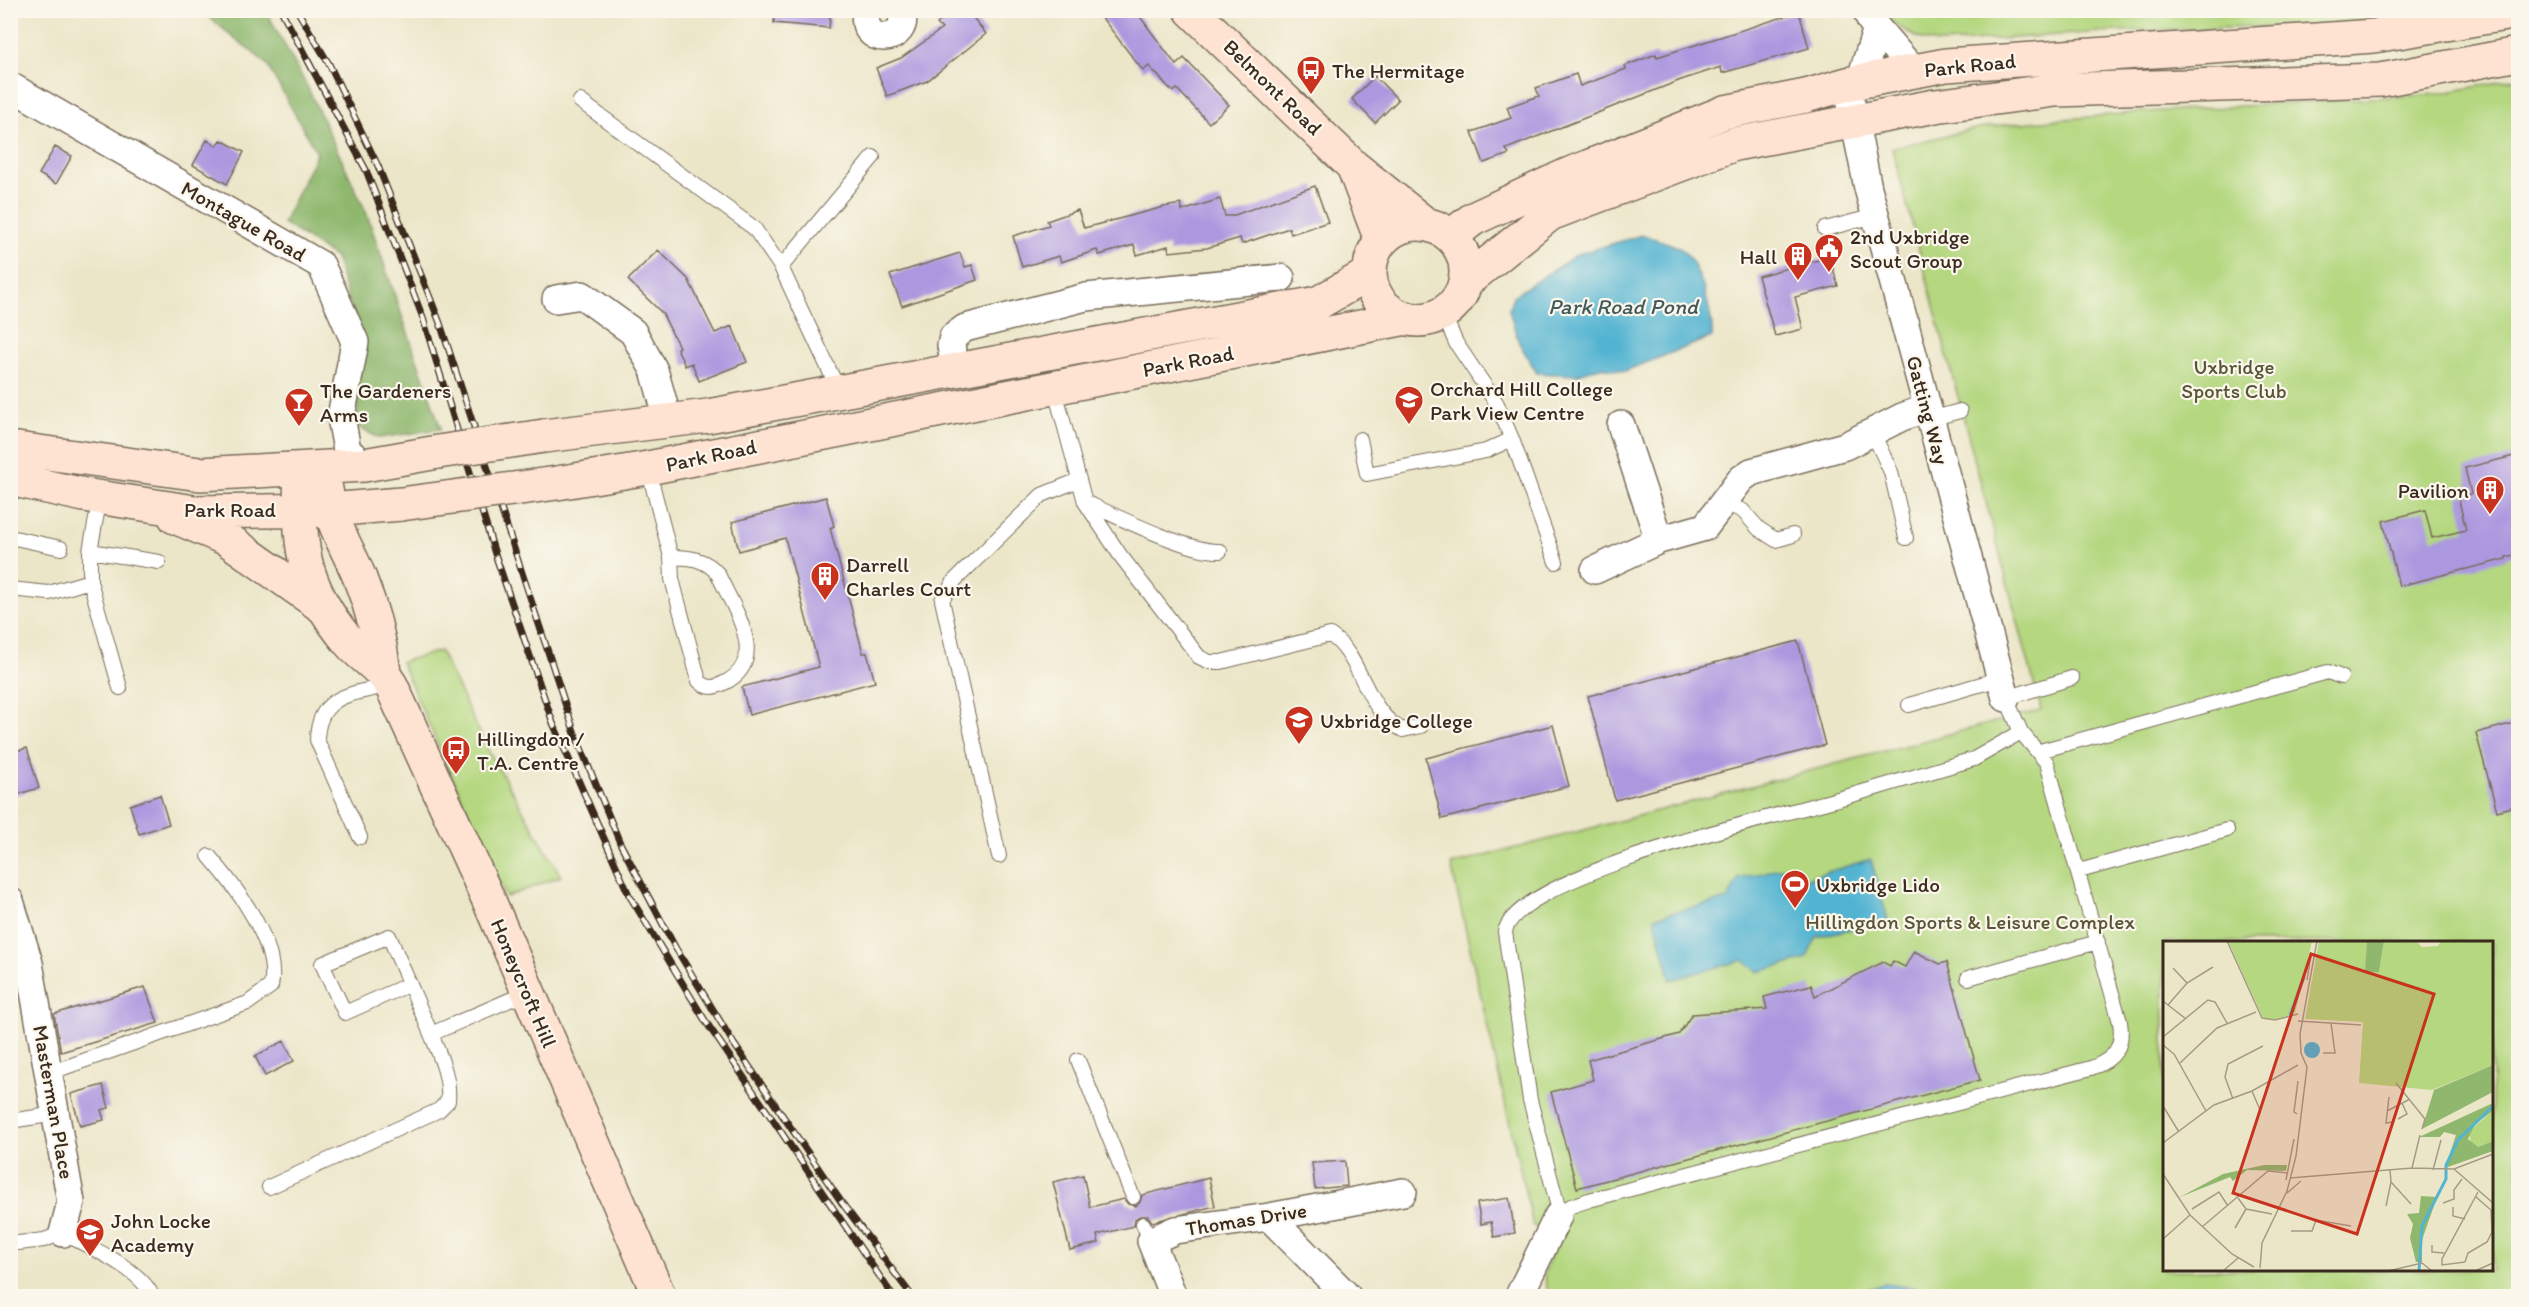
<svg xmlns="http://www.w3.org/2000/svg" width="2529" height="1307" viewBox="0 0 2529 1307" font-family="Itim,sans-serif">
  <style>
    .green { fill: #b4d77f; stroke: #78804e; stroke-width: 1.5; fill-rule: evenodd }
    .forest { fill: #8fb86e; stroke: #657146; stroke-width: 1.5 }
    .water { fill: #53b4d1; stroke: #476f78; stroke-width: 1.5 }
    .lines { fill: none; stroke-linecap: round; stroke-linejoin: round }
    .stream { stroke: #53b4d1; stroke-width: 7 }
    .building { fill: #ac98df }
    .lane-casing { stroke: #796c5a; stroke-width: 16 }
    .street-casing { stroke: #796c5a; stroke-width: 30 }
    .secondary-casing { stroke: #796c5a; stroke-width: 36 }
    .lane { stroke: #fff; stroke-width: 14 }
    .street { stroke: #fff; stroke-width: 27 }
    .secondary { stroke: #fee3d2; stroke-width: 33 }
    .rail-casing { stroke: #3b2a1e; stroke-width: 7 }
    .rail { stroke: #fbf7ec; stroke-width: 4.5; stroke-dasharray: 14; stroke-linecap: butt }
    .secondary-bridge-casing { stroke: #796c5a; stroke-width: 36; stroke-linecap: butt }
    .secondary-bridge { stroke: #fee3d2; stroke-width: 33 }
    .labels { text-anchor: middle; dominant-baseline: central; stroke-width: 4.5; stroke-linejoin: round; paint-order: stroke }
    .street-label { font-size: 21px; fill: #3b2a1e; stroke: #fbf7ec }
    .poi-label { font-size: 21px; fill: #3b2a1e; stroke: #fbf7ec; text-anchor: start }
    .park-label { font-size: 21px; fill: #595536; stroke: #fbf7ec }
    .water-label { font-size: 22px; font-style: italic; fill: #435a5d; stroke: #fbf7ec }
    .inset-river { fill: none; stroke: #53b4d1; stroke-width: 3 }
    .inset-road { fill: none; stroke: #a59b85; stroke-width: 1.5 }
    .view { fill: #c8321e; fill-opacity: 0.15; stroke: #c8321e; stroke-width: 3 }
    .inset-edge { fill: none; stroke: #3b2a1e; stroke-width: 3 }
  </style>
  <rect width="100%" height="100%" fill="#fbf7ec"/>
  <filter id="ink" filterUnits="userSpaceOnUse"><feTurbulence type="fractalNoise" baseFrequency=".0167" numOctaves="2"/><feDisplacementMap in="SourceGraphic" scale="12" xChannelSelector="R" yChannelSelector="G"/><feConvolveMatrix kernelMatrix="1 2 1 2 8 2 1 2 1" color-interpolation-filters="sRGB"/></filter>
  <filter id="wash" filterUnits="userSpaceOnUse"><feTurbulence type="fractalNoise" baseFrequency=".008" numOctaves="4" result="noise"/><feDisplacementMap in="SourceGraphic" scale="24" xChannelSelector="R" yChannelSelector="G"/><feGaussianBlur stdDeviation="1.35" result="paint"/><feColorMatrix in="noise" values="0 0 0 0 0 0 0 0 0 0 0 0 0 0 0 0 0 1.4 0 .05"/><feComposite in="paint" operator="in"/></filter>
  <g filter="url(#wash)">
    <rect width="100%" height="100%" fill="#ece6c9"/>
    <!-- green -->
    <path class="green" d="M1875,11H2464L2378,24L2116,31L1942,43C1913,42 1899,24 1875,11Z
      M2518,78V1296H1549L1544,1275L1557,1235L1533,1226L1451,865L2041,710L1892,148L1979,128L2010,124L2144,112L2439,94ZM2164,942H2492V1270H2164Z
      M440,651L487,748L561,876L506,897L401,662Z"/>
    <!-- forest -->
    <path class="forest" d="M201,11H266L308,88L366,212L441,429L379,438L356,426L361,339L335,257L283,223L317,153L266,63Z"/>
    <!-- water -->
    <path class="water" d="M1642,235C1654,239 1667,242 1678,247C1699,259 1713,314 1712,337L1625,371L1600,367L1576,375L1537,373L1519,343L1509,310L1513,296L1578,254Z
      M1871,859L1888,920L1817,937L1806,959L1758,972L1743,960L1671,980L1654,917L1728,899L1738,879L1782,868L1801,880Z
      M1885,1284L1916,1288L1932,1296H1857L1862,1291Z"/>
    <g class="lines">
      <!-- stream -->
      <path class="stream" d="M2086,10H2115
        M2211,10L2300,13L2373,10"/>
    </g>
    <g id="blocks">
      <!-- building -->
      <path class="building" d="M775,10H831L829,28L774,23Z
        M953,10H967L986,34L927,81L887,96L876,68L901,58L942,29L937,24Z
        M1096,10H1135L1176,65L1184,58L1229,105L1209,123L1177,89L1173,92L1149,66L1143,71Z
        M1799,12L1809,48L1722,73L1721,67L1681,80L1506,149L1509,154L1484,163L1472,132L1511,118L1507,107L1539,96L1536,88L1576,74L1580,86L1626,69L1625,66L1656,54L1657,57Z
        M1375,76L1398,100L1375,123L1352,99Z
        M207,140L217,146L221,140L244,152L227,184L193,165Z
        M55,147L72,156L56,184L39,174Z
        M1315,186L1328,222L1291,234L1289,228L1242,244L1240,238L1207,248L1169,252L1168,246L1137,255L1134,245L1099,255L1097,250L1061,262L1059,256L1022,267L1013,236L1049,225L1047,221L1078,210L1084,228L1164,207L1181,204L1182,211L1220,199L1225,216H1232Z
        M658,250L688,279L715,333L732,326L747,362L699,381L692,363L685,366L677,348L679,347L662,313L628,280Z
        M960,253L965,267L972,265L977,280L902,306L890,275Z
        M1830,257L1838,286L1795,297L1803,329L1775,336L1758,276Z
        M2518,455V521L2513,523L2518,554L2506,557V559L2399,586L2383,521L2425,510L2432,538L2466,530L2458,497L2471,494L2465,468Z
        M826,497L834,526L830,528L863,653H867L875,682L749,715L742,687L819,667L785,538L739,551L732,522Z
        M1798,641L1825,745L1615,800L1588,696Z
        M2518,722V805L2497,811L2476,733Z
        M1553,725L1569,786L1442,819L1426,758Z
        M27,748L39,788L15,795L10,781V753Z
        M160,795L169,824L139,834L130,805Z
        M1914,951L1940,964L1947,962L1980,1080L1577,1188L1551,1092L1593,1080L1588,1060L1679,1034L1692,1014L1767,1009L1764,997L1811,985L1815,996L1883,962L1890,966L1893,961L1905,967Z
        M145,987L158,1023L61,1052L54,1014Z
        M284,1041L294,1061L265,1076L255,1056Z
        M103,1085L109,1108L101,1110L104,1120L80,1126L71,1094Z
        M1345,1161L1347,1186L1315,1189L1312,1163Z
        M1083,1175L1090,1207L1124,1199L1128,1204L1136,1206L1140,1202L1142,1195L1209,1178L1215,1206L1152,1222L1148,1216H1140L1135,1219L1134,1226L1097,1235L1099,1243L1070,1250L1053,1182Z
        M1509,1198L1515,1233L1494,1237L1491,1222L1481,1224L1477,1203Z"/>
    </g>
  </g>
  <g filter="url(#ink)">
    <use href="#blocks" fill-opacity="0" stroke="#796c5a" stroke-width="1.5"/>
    <g class="lines">
      <!-- lane casing -->
      <g class="lane-casing">
        <path id="lane" d="M580,101L754,228L781,267L839,391
          M1825,229L1875,216
          M781,267L873,157
          M1443,313L1456,343L1497,404L1512,439L1556,562
          M1054,387L1085,502L1120,555L1199,657L1210,662H1221L1330,635C1362,655 1366,714 1403,730L1421,726
          M1930,419L1960,411
          M1873,433L1891,472L1906,538
          M1360,439L1367,474L1486,451L1512,439
          M648,468L671,557C690,557 706,559 718,574C733,608 771,660 724,683C714,688 707,689 699,681L672,579L671,557
          M100,497L90,551V581L120,688
          M1087,503C1116,516 1191,553 1220,551
          M1725,503L1743,511L1759,529L1776,540L1793,535
          M10,537L61,548
          M90,551L159,562
          M10,589L49,593L90,581
          M1909,705L1999,679
          M2040,751L2328,672L2341,677
          M360,837L317,740C318,693 354,694 391,685
          M999,856L942,600L955,580L1042,495L1079,480
          M2079,871L2227,830
          M1968,978L2098,942
          M410,984L345,1013L322,964L389,936L431,1034
          M1078,1060L1133,1197
          M49,1073L248,1003L271,986C280,944 235,886 209,856
          M10,1121L56,1114
          M269,1187L439,1110L448,1101C450,1077 440,1056 431,1034L528,992
          M1558,1216L1571,1206L1589,1200L2091,1068C2114,1060 2124,1047 2120,1022L2047,763L2021,732L2006,698L2072,678
          M1558,1216L1557,1203L1530,1100L1505,932C1516,875 1781,815 1838,799C1884,786 1929,772 1974,759L2021,732
          M1143,1224L1151,1241
          M10,1244L44,1240L63,1233C88,1246 142,1270 152,1296"/>
      </g>
      <!-- street casing -->
      <g class="street-casing">
        <path id="street" d="M867,10C856,47 913,45 901,10
          M1866,10L1871,21L1913,70
          M1860,81L1877,28
          M1847,84L1868,188L2006,698
          M10,86L321,265L355,342L341,417L347,450L364,465
          M556,299L582,295L633,332L654,370L669,423
          M956,370L951,346L953,337L965,328L1086,297L1281,278
          M1621,425L1659,540L1705,527L1741,479L1751,472L1845,446L1902,417L1927,408
          M1595,570L1659,540
          M10,901L29,963L71,1202L63,1233
          M1269,1217L1347,1296
          M1173,1296L1151,1241L1175,1230L1269,1217L1403,1192
          M1519,1296L1558,1216"/>
      </g>
      <!-- secondary casing -->
      <g class="secondary-casing">
        <path id="secondary" d="M1191,10L1353,166L1424,223
          M1353,166L1381,240
          M1370 272a48 48 0 1 1 96 0a48 48 0 1 1-96 0Z
          M1451,236L1473,219L1565,176L1725,112L1806,96L1847,84L1946,65L2374,36L2518,12
          M1465,282L1550,214L1735,144L1935,106L2055,90L2381,80L2518,54
          M544,436L708,416L1318,303L1370,273
          M10,448L200,474L364,465L438,452
          M301,469C298,542 300,584 349,642C362,658 380,666 391,685L490,903L659,1296
          M10,479L84,495L195,512L329,510L401,504
          M557,483L648,468L1406,318
          M326,489C330,521 347,547 359,576C372,608 380,638 384,672
          M175,517L227,539L323,607"/>
      </g>
      <!-- lane -->
      <use href="#lane" class="lane"/>
      <!-- street -->
      <use href="#street" class="street"/>
      <!-- secondary -->
      <use href="#secondary" class="secondary"/>
      <!-- rail casing -->
      <g class="rail-casing">
        <path id="rail" d="M281,10L366,170L423,318L495,554L553,723L629,895L706,1022L893,1296
          M297,10L329,64L378,166L440,323L574,731L620,843L675,947L734,1044L842,1203L912,1296"/>
      </g>
      <!-- rail -->
      <use href="#rail" class="rail"/>
      <!-- secondary-bridge casing -->
      <g class="secondary-bridge-casing">
        <path id="secondary-bridge" d="M438,452L544,436
          M401,504L557,483"/>
      </g>
      <!-- secondary-bridge -->
      <use href="#secondary-bridge" class="secondary-bridge"/>
    </g>
  </g>
  <!-- icons -->
  <defs>
    <g id="bus-pin" transform="scale(1.5)"><path d="M0 17L-7.5 6A9.5 9.5 0 1 1 7.5 6Z" fill="#c8321e" stroke="#fbf7ec"/><path d="M-5-6H5V4H4V6H2V4H-2V6H-4V4H-5ZM-3.5-4V0h7V-4ZM-3.5 1.2v1.5H-2V1.2ZM2 1.2v1.5H3.5V1.2Z" fill="#fff"/></g>
    <g id="civic-pin" transform="scale(1.5)"><path d="M0 17L-7.5 6A9.5 9.5 0 1 1 7.5 6Z" fill="#c8321e" stroke="#fbf7ec"/><path d="M-.6-6.5H3V-4.5H.6V-3L4-1V1h2V6H-6V1h2V-1L-.6-3ZM-1.2 2.5V6h2.4V2.5Z" fill="#fff"/></g>
    <g id="building-pin" transform="scale(1.5)"><path d="M0 17L-7.5 6A9.5 9.5 0 1 1 7.5 6Z" fill="#c8321e" stroke="#fbf7ec"/><path d="M-4-6H4V6H1V3H-1V6H-4ZM-2.5-4.3h1.7v1.8h-1.7ZM.8-4.3h1.7v1.8H.8ZM-2.5-1h1.7V.8h-1.7ZM.8-1h1.7V.8H.8Z" fill="#fff"/></g>
    <g id="university-pin" transform="scale(1.5)"><path d="M0 17L-7.5 6A9.5 9.5 0 1 1 7.5 6Z" fill="#c8321e" stroke="#fbf7ec"/><path d="M0-5L7-2L0 1L-7-2ZM-4 1L0 2.5L4 1V4Q0 6-4 4Z" fill="#fff"/></g>
    <g id="bar-pin" transform="scale(1.5)"><path d="M0 17L-7.5 6A9.5 9.5 0 1 1 7.5 6Z" fill="#c8321e" stroke="#fbf7ec"/><path d="M-6-5H6L.8 .8V4.5H3.5V6h-7V4.5H-.8V.8Z" fill="#fff"/></g>
    <g id="stadium-pin" transform="scale(1.5)"><path d="M0 17L-7.5 6A9.5 9.5 0 1 1 7.5 6Z" fill="#c8321e" stroke="#fbf7ec"/><path d="M0-5a6.5 5 0 1 0 0 10a6.5 5 0 1 0 0-10ZM-3.5-1.8h7v3.6h-7Z" fill="#fff"/></g>
    <g id="school-pin" transform="scale(1.5)"><path d="M0 17L-7.5 6A9.5 9.5 0 1 1 7.5 6Z" fill="#c8321e" stroke="#fbf7ec"/><path d="M0-5L7-2L0 1L-7-2ZM-4 1L0 2.5L4 1V4Q0 6-4 4Z" fill="#fff"/></g>
  </defs>
  <g fill-rule="evenodd">
    <use href="#bus-pin" x="1311" y="70"/>
    <use href="#civic-pin" x="1829" y="248"/>
    <use href="#building-pin" x="1798" y="256"/>
    <use href="#university-pin" x="1409" y="400"/>
    <use href="#bar-pin" x="299" y="402"/>
    <use href="#building-pin" x="2490" y="490"/>
    <use href="#building-pin" x="825" y="576"/>
    <use href="#university-pin" x="1299" y="720"/>
    <use href="#bus-pin" x="456" y="750"/>
    <use href="#stadium-pin" x="1795" y="884"/>
    <use href="#school-pin" x="90" y="1232"/>
  </g>
  <g class="labels">
    <!-- street labels -->
    <g class="street-label">
      <text transform="translate(1970 65) rotate(-6)">Park Road</text>
      <text transform="translate(1273 87) rotate(44)">Belmont Road</text>
      <text transform="translate(244 221) rotate(30)">Montague Road</text>
      <text transform="translate(1188 361) rotate(-11)">Park Road</text>
      <text transform="translate(1928 410) rotate(75)">Gatting Way</text>
      <text transform="translate(711 455) rotate(-12)">Park Road</text>
      <text x="230" y="509">Park Road</text>
      <text transform="translate(524 983) rotate(67)">Honeycroft Hill</text>
      <text transform="translate(54 1102) rotate(80)">Masterman Place</text>
      <text transform="translate(1246 1219) rotate(-9)">Thomas Drive</text>
    </g>
    <!-- poi labels -->
    <g class="poi-label">
      <text x="1332" y="70">The Hermitage</text>
      <text x="1850" y="236">2nd Uxbridge<tspan x="1850" dy="24">Scout Group</tspan></text>
      <text x="1777" y="256" text-anchor="end">Hall</text>
      <text x="1430" y="388">Orchard Hill College<tspan x="1430" dy="24">Park View Centre</tspan></text>
      <text x="320" y="390">The Gardeners<tspan x="320" dy="24">Arms</tspan></text>
      <text x="2469" y="490" text-anchor="end">Pavilion</text>
      <text x="846" y="564">Darrell<tspan x="846" dy="24">Charles Court</tspan></text>
      <text x="1320" y="720">Uxbridge College</text>
      <text x="477" y="738">Hillingdon /<tspan x="477" dy="24">T.A. Centre</tspan></text>
      <text x="1816" y="884">Uxbridge Lido</text>
      <text x="111" y="1220">John Locke<tspan x="111" dy="24">Academy</tspan></text>
    </g>
    <!-- park labels -->
    <g class="park-label">
      <text x="2234" y="366">Uxbridge<tspan x="2234" dy="24">Sports Club</tspan></text>
      <text x="1970" y="921">Hillingdon Sports &amp; Leisure Complex</text>
    </g>
    <!-- water labels -->
    <g class="water-label">
      <text x="1623" y="306">Park Road Pond</text>
    </g>
  </g>
  <!-- overview -->
  <g transform="translate(2163 941)">
    <rect width="330" height="330" fill="#ece6c9"/>
    <path d="M65,0H149L132,72L112,79L100,77ZM156,0H204L203,30L216,31L221,0H253L259,6L275,5L278,0H330V124L269,149L196,142L200,81L142,78ZM330,170V200L315,206L308,203L306,190Z" fill="#b4d77f"/>
    <path d="M204,0H221L216,31H202ZM330,124V151L259,188L271,149ZM330,162V170L312,183L305,198L315,206L330,200V210L282,227L293,194L281,191L277,196H256ZM101,224H124L123,230L84,229L70,240L67,236L17,256L60,233ZM258,255L274,256L259,299V321H253L247,297L250,283L244,273L256,272Z" fill="#8fb86e"/>
    <path d="M141 109a8 8 0 1 1 16 0a8 8 0 1 1-16 0Z" fill="#53b4d1"/>
    <path class="inset-river" d="M127,74L141,36M256,330L259,285L283,238V224L295,199L330,165"/>
    <path class="inset-road" d="M64,0L99,77L112,79L135,73M10,27L24,42M144,39L148,14M0,60L23,78M5,64L24,42L50,26M135,80L198,84M0,96L45,59L52,61L64,82M0,104L11,113L43,170M160,112H172L168,82M17,122L54,87L93,71M233,142L262,178L259,188M89,150L97,169M226,156L223,182L229,181M70,158L62,136L65,123L100,105M0,165L16,191M224,170L247,158M134,173L131,171L135,140M235,178L244,173L239,162M0,202L51,164L89,150L135,124M249,227L257,194M291,228L330,262M227,229L228,241L248,263M270,229L278,199M0,233L27,274L69,313L91,326M127,237L249,227L291,228L330,213M123,239L131,198M124,252L138,240M75,257L83,268L109,273M280,262L291,258V249L299,238M223,265L228,241M290,266V275L302,278M29,268L56,251L65,265M39,286L105,230L125,232M72,287L83,268M128,290H149L153,279L188,285M0,298L27,274M269,304V311L281,312M302,321L279,324V318L315,251M302,321L305,312L324,301L329,291L328,269L313,256M97,327L99,302L124,250L133,215L144,126L138,112L137,93L154,0M60,330L75,317M225,330L259,322L269,330M312,330L330,322"/>
    <path class="view" d="M148,13L271,53L194,293L70,252Z"/>
    <rect width="330" height="330" class="inset-edge"/>
  </g>
  <!-- margin -->
  <rect width="2529" height="1307" fill="none" stroke="#fbf7ec" stroke-width="36"/>
</svg>
